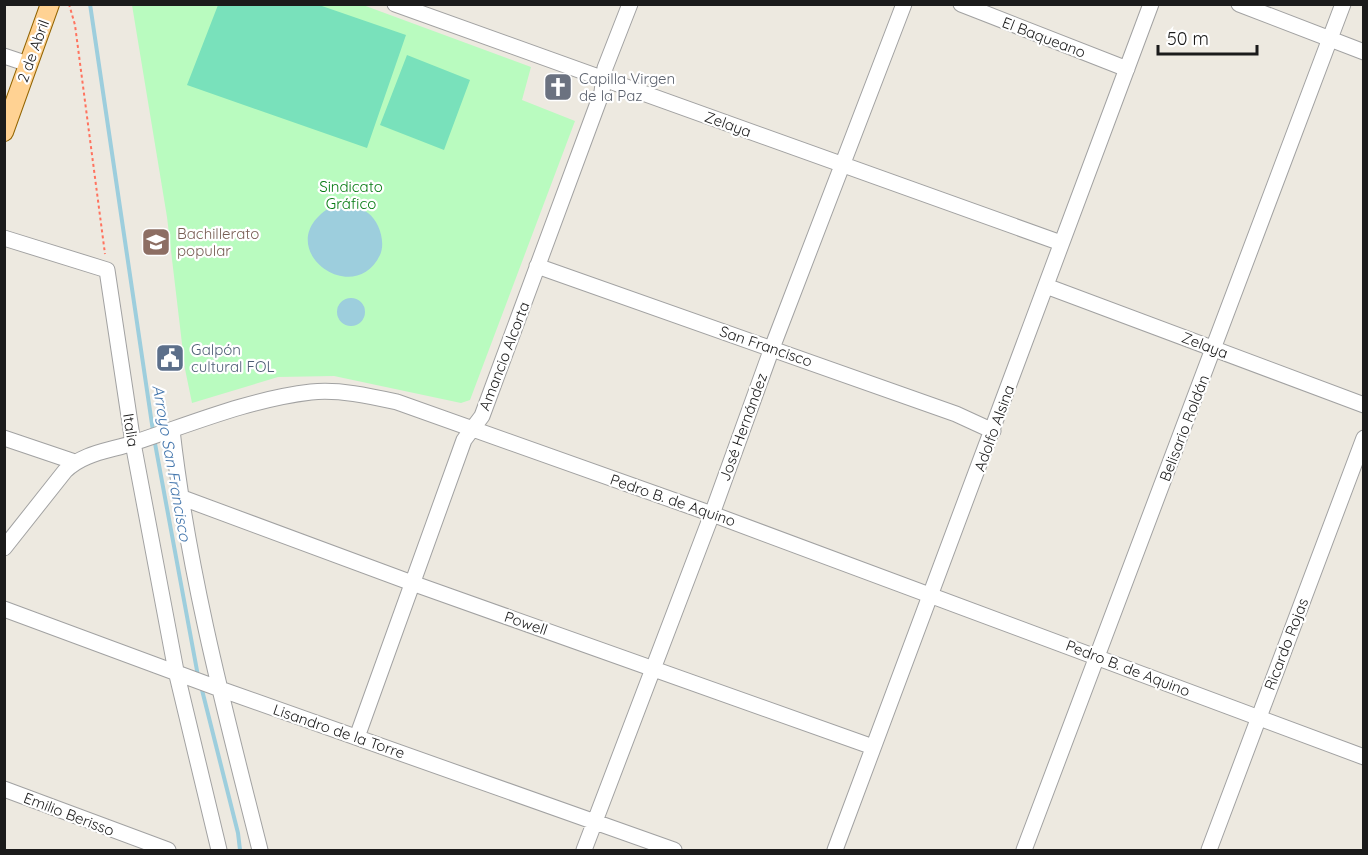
<svg xmlns="http://www.w3.org/2000/svg" width="1368" height="855" viewBox="0 0 1368 855" font-family="Quicksand,sans-serif">
  <style>
    .park { fill: #b9fbbf }
    .pitch { fill: #79e1bb }
    .water { fill: #9dcedd }
    .lines { fill: none; stroke-linecap: round; stroke-linejoin: round }
    .stream { stroke: #9dcedd; stroke-width: 4 }
    .minor-casing { stroke: #a2a2a2; stroke-width: 17 }
    .major-casing { stroke: #926400; stroke-width: 20 }
    .path { stroke: #ff735f; stroke-width: 2; stroke-dasharray: 3 3; stroke-linecap: butt }
    .minor { stroke: #fff; stroke-width: 15 }
    .major { stroke: #ffd293; stroke-width: 18 }
    .labels { text-anchor: middle; dominant-baseline: central; stroke-width: 4.5; stroke-linejoin: round; paint-order: stroke }
    .street-label { font-size: 15px; fill: #1b1b1b; stroke: #fff }
    .worship-label { font-size: 15px; fill: #5b616d; stroke: #fff; text-anchor: start }
    .park-label { font-size: 15px; fill: #077b13; stroke: #fff }
    .education-label { font-size: 15px; fill: #785e54; stroke: #fff; text-anchor: start }
    .service-label { font-size: 15px; fill: #4e5e75; stroke: #fff; text-anchor: start }
    .water-label { font-size: 16px; font-style: italic; fill: #4577ad; stroke: #fff }
  </style>
  <rect width="100%" height="100%" fill="#ede9e0"/>
  <!-- park -->
  <path class="park" d="M132,5H363L531,67L522,100L575,121L470,400L461,403L334,376L278,377L192,403L185,369L167,217Z"/>
  <!-- pitch -->
  <path class="pitch" d="M218,5H319L406,35L367,148L187,85Z
    M407,55L470,80L444,150L380,125Z"/>
  <!-- water -->
  <path class="water" d="M338,203C348,204 359,206 368,213C379,221 386,242 380,255C352,313 261,241 338,203Z
    M337 312a14 14 0 1 1 28 0a14 14 0 1 1-28 0Z"/>
  <g class="lines">
    <!-- stream -->
    <path class="stream" d="M90,4L153,431
      M154,438L198,676
      M201,686L238,833L240,850"/>
    <!-- minor casing -->
    <g class="minor-casing">
      <path id="minor" d="M395,4L1061,243
        M961,4L1127,69
        M1239,4L1364,52
        M4,56L28,64
        M4,238L107,270L133,443L176,671L219,850
        M537,266L956,414L993,431
        M1046,286L1364,405
        M172,430C188,572 225,712 260,850
        M4,438L75,462
        M180,497L412,583L873,747
        M4,548L65,471C84,452 111,451 136,442C193,423 251,399 311,392C339,389 370,396 397,402L712,514L1364,757
        M4,609L220,689L674,850
        M357,737L464,440L482,416L602,92L605,68L630,4
        M4,789L168,850
        M584,850L712,514L772,348L904,4
        M835,850L1151,4
        M1024,850L1343,4
        M1209,850L1364,438"/>
    </g>
    <!-- major casing -->
    <g class="major-casing">
      <path id="major" d="M4,132L50,4"/>
    </g>
    <!-- path -->
    <path class="path" d="M69,4L75,25L105,254"/>
    <!-- minor -->
    <use href="#minor" class="minor"/>
    <!-- major -->
    <use href="#major" class="major"/>
  </g>
  <!-- icons -->
  <defs>
    <g id="church-square" transform="scale(1.5)"><rect x="-9" y="-9" width="18" height="18" rx="4" fill="#6b7280" stroke="#fff"/><path d="M-1.2-6h2.4v3.5h3.3v2.4h-3.3V6h-2.4V-.1h-3.3v-2.4h3.3Z" fill="#fff"/></g>
    <g id="school-square" transform="scale(1.5)"><rect x="-9" y="-9" width="18" height="18" rx="4" fill="#8d6e63" stroke="#fff"/><path d="M0-5L7-2L0 1L-7-2ZM-4 1L0 2.5L4 1V4Q0 6-4 4Z" fill="#fff"/></g>
    <g id="civic-square" transform="scale(1.5)"><rect x="-9" y="-9" width="18" height="18" rx="4" fill="#5c6f8a" stroke="#fff"/><path d="M-.6-6.5H3V-4.5H.6V-3L4-1V1h2V6H-6V1h2V-1L-.6-3ZM-1.2 2.5V6h2.4V2.5Z" fill="#fff"/></g>
  </defs>
  <g fill-rule="evenodd">
    <use href="#church-square" x="558" y="87"/>
    <use href="#school-square" x="156" y="242"/>
    <use href="#civic-square" x="170" y="358"/>
  </g>
  <g class="labels">
    <!-- street labels -->
    <g class="street-label">
      <text transform="translate(1044 37) rotate(21)">El Baqueano</text>
      <text transform="translate(33 51) rotate(-70)">2 de Abril</text>
      <text transform="translate(728 124) rotate(20)">Zelaya</text>
      <text transform="translate(1205 345) rotate(21)">Zelaya</text>
      <text transform="translate(766 346) rotate(19)">San Francisco</text>
      <text transform="translate(504 356) rotate(-69)">Amancio Alcorta</text>
      <text transform="translate(743 427) rotate(-70)">José Hernández</text>
      <text transform="translate(994 428) rotate(-70)">Adolfo Alsina</text>
      <text transform="translate(1184 428) rotate(-69)">Belisario Roldán</text>
      <text transform="translate(131 430) rotate(81)">Italia</text>
      <text transform="translate(673 500) rotate(19)">Pedro B. de Aquino</text>
      <text transform="translate(526 623) rotate(19)">Powell</text>
      <text transform="translate(1286 644) rotate(-69)">Ricardo Rojas</text>
      <text transform="translate(1128 668) rotate(21)">Pedro B. de Aquino</text>
      <text transform="translate(339 731) rotate(19)">Lisandro de la Torre</text>
      <text transform="translate(69 814) rotate(21)">Emilio Berisso</text>
    </g>
    <!-- worship labels -->
    <g class="worship-label">
      <text x="579" y="78">Capilla Virgen<tspan x="579" dy="17">de la Paz</tspan></text>
    </g>
    <!-- park labels -->
    <g class="park-label">
      <text x="351" y="186">Sindicato<tspan x="351" dy="17">Gráfico</tspan></text>
    </g>
    <!-- education labels -->
    <g class="education-label">
      <text x="177" y="233">Bachillerato<tspan x="177" dy="17">popular</tspan></text>
    </g>
    <!-- service labels -->
    <g class="service-label">
      <text x="191" y="349">Galpón<tspan x="191" dy="17">cultural FOL</tspan></text>
    </g>
    <!-- water labels -->
    <g class="water-label">
      <text transform="translate(172 463) rotate(80)">Arroyo San Francisco</text>
    </g>
  </g>
  <!-- border -->
  <rect width="1368" height="855" fill="none" stroke="#1b1b1b" stroke-width="12"/>
  <!-- scale -->
  <path d="M1158 45v9h99v-9" fill="none" stroke="#1b1b1b" stroke-width="3"/>
  <text x="1167" y="45" font-size="18" fill="#1b1b1b" stroke="#ffffff" stroke-width="4.5" paint-order="stroke">50 m</text>
</svg>
